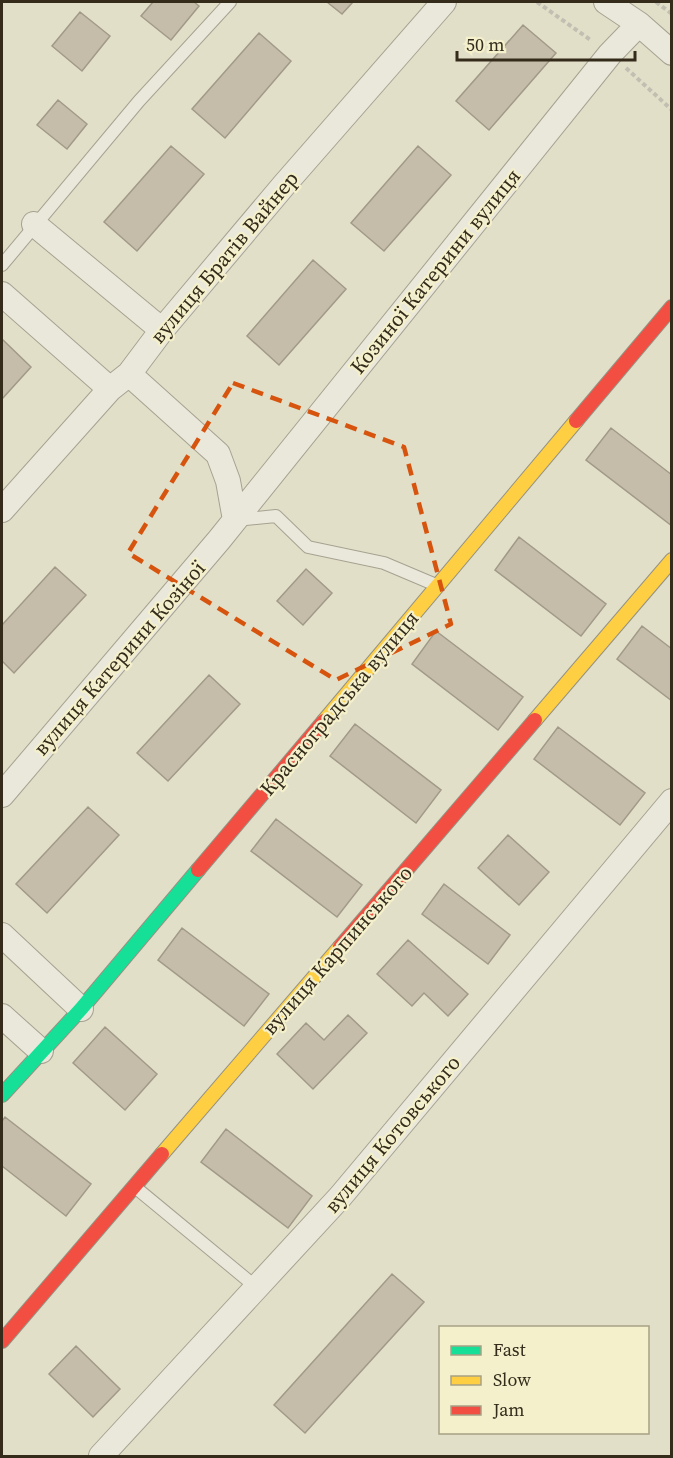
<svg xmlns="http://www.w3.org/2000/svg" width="673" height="1458" viewBox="0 0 673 1458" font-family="'Source Serif 4',serif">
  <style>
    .building { fill: #c5bda9; stroke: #a19a88; stroke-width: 1.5 }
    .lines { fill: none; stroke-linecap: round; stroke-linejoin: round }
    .lane-casing { stroke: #a6a292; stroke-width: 14 }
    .street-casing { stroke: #a6a292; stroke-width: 26 }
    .fast-casing { stroke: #969282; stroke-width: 16 }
    .slow-casing { stroke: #969282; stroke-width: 16 }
    .jam-casing { stroke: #969282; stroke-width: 16 }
    .path { stroke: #c2bfb2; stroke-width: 4; stroke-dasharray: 4.5 3; stroke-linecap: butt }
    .lane { stroke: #eae8da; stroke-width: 12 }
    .street { stroke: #eae8da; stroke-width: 24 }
    .fast { stroke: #16e098; stroke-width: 14 }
    .slow { stroke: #ffcf43; stroke-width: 14 }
    .jam { stroke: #f24e42; stroke-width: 14 }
    .marked { fill: none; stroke: #d6540e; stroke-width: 4.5; stroke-dasharray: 12 8; stroke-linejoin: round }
    .labels { text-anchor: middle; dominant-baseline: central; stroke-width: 4.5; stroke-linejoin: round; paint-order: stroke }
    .street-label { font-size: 21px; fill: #342b1b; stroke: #f4f0cc }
  </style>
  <rect width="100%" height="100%" fill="#e2dfc8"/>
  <!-- building -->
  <path class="building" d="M153,2H194L199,6L171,40L141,16Z
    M327,2H353L342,14Z
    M80,12L110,36L82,71L52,46Z
    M523,25L556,53L489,130L456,101Z
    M259,33L291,61L225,138L192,109Z
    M58,100L87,124L67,149L37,125Z
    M171,146L204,174L137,251L104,222Z
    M418,146L451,175L384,251L351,223Z
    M313,260L346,289L279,365L247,336Z
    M2,339L31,367L2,399Z
    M611,428L672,475V526L586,460Z
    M519,537L606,604L581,636L495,570Z
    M55,567L86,595L14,673L2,661V625Z
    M306,569L332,593L303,625L277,601Z
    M642,626L672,649V701L617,659Z
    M436,631L523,697L498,730L412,664Z
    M209,675L240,704L168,781L137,753Z
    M355,724L441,790L416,823L330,756Z
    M558,727L645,793L620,825L534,759Z
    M88,807L119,835L47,913L16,884Z
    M276,819L362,885L337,917L251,851Z
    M508,835L549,872L519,905L478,868Z
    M444,884L510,935L488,964L422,914Z
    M182,928L269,994L244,1026L158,960Z
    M408,940L468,994L448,1016L424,993L412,1006L377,974Z
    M348,1015L367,1033L313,1089L277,1054L306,1023L324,1040Z
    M105,1027L157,1074L125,1110L73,1063Z
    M5,1117L91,1184L66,1216L2,1166V1121Z
    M226,1129L312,1196L288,1228L201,1162Z
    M392,1274L424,1302L305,1433L274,1405Z
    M76,1346L120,1389L93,1417L49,1374Z"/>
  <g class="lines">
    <!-- lane casing -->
    <g class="lane-casing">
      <path id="lane" d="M2,265L139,101L230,2
        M236,520L276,516L308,547L384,563L436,585
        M135,1187L256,1287"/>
    </g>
    <!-- street casing -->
    <g class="street-casing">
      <path id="street" d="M606,2L639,24L672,53
        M34,224L162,330
        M2,294L110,389
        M129,374L218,454L228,481L235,520
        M2,510L110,389L129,374L162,330L284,185L444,2
        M2,795L219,540L610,54L639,24
        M2,935L81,1009
        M2,1016L41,1051
        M101,1456L340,1197L672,801"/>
    </g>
    <!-- fast casing -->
    <g class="fast-casing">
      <path id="fast" d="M2,1095L81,1009L198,870"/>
    </g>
    <!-- slow casing -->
    <g class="slow-casing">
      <path id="slow" d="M535,720L672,560
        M324,721L576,421
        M162,1154L340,947"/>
    </g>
    <!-- jam casing -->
    <g class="jam-casing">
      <path id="jam" d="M576,421L672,307
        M198,870L324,721
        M340,947L535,720
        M2,1341L162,1154"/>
    </g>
    <!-- path -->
    <path class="path" d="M537,2L592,41
      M656,2L672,14
      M626,68L672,110"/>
    <!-- lane -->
    <use href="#lane" class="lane"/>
    <!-- street -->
    <use href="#street" class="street"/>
    <!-- fast -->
    <use href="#fast" class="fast"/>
    <!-- slow -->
    <use href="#slow" class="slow"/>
    <!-- jam -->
    <use href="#jam" class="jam"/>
  </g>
  <!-- marked area -->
  <path class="marked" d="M233,383L404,447L451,624L336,680L128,553Z"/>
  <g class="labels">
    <!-- street labels -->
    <g class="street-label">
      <text transform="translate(224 257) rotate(-50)">вулиця Братів Вайнер</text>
      <text transform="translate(435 271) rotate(-51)">Козиної Катерини вулиця</text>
      <text transform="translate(119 658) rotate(-49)">вулиця Катерини Козіної</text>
      <text transform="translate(339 703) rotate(-50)">Красноградська вулиця</text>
      <text transform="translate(337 950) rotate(-49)">вулиця Карпинського</text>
      <text transform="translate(392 1134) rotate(-50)">вулиця Котовського</text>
    </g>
  </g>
  <!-- border -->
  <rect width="673" height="1458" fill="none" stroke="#342b1b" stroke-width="6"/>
  <!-- legend -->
  <rect x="439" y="1326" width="210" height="108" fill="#f4f0cc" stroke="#a7a185" stroke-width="1.5"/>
  <rect x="451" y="1346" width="30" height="9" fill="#16e098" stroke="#a7a185" stroke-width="1.5"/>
  <text x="493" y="1356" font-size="18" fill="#342b1b">Fast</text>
  <rect x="451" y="1376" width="30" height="9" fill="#ffcf43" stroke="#a7a185" stroke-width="1.5"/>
  <text x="493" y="1386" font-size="18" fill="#342b1b">Slow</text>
  <rect x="451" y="1406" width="30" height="9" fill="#f24e42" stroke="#a7a185" stroke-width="1.5"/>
  <text x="493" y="1416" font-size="18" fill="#342b1b">Jam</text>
  <!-- scale -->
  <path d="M457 51v9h178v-9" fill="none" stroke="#342b1b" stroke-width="3"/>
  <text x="466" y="51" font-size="18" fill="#342b1b" stroke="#f4f0cc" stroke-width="4.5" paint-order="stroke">50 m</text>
</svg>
